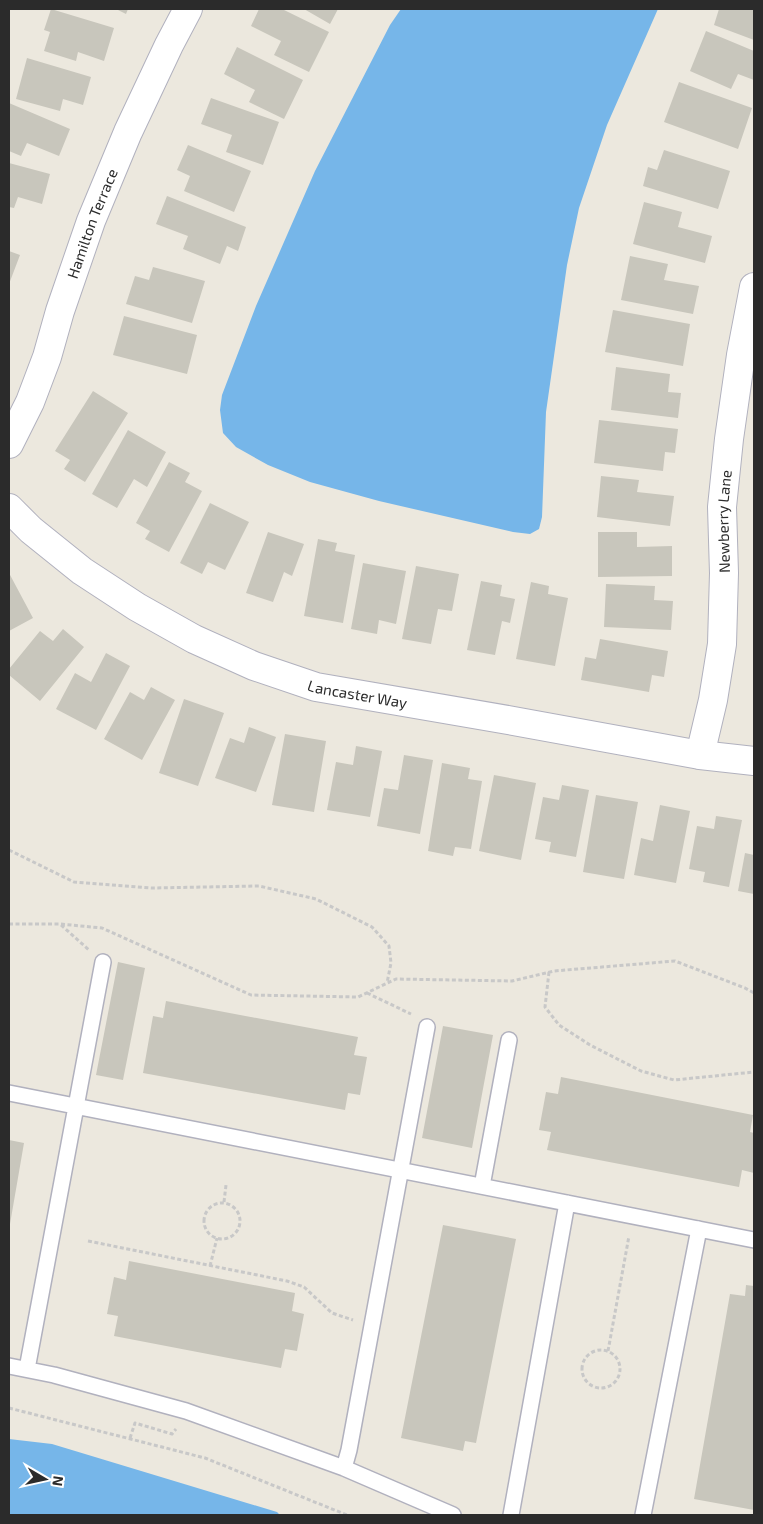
<svg xmlns="http://www.w3.org/2000/svg" width="763" height="1524" viewBox="0 0 763 1524" font-family="'Exo 2',sans-serif">
  <style>
    .water { fill: #76b6e9 }
    .building { fill: #c8c6bc }
    .lines { fill: none; stroke-linecap: round; stroke-linejoin: round }
    .service-casing { stroke: #b1b1be; stroke-width: 18 }
    .minor-casing { stroke: #b1b1be; stroke-width: 30 }
    .path { stroke: #c8c8c8; stroke-width: 3; stroke-dasharray: 4 2.5; stroke-linecap: butt }
    .service { stroke: #fff; stroke-width: 15 }
    .minor { stroke: #fff; stroke-width: 28 }
    .labels { text-anchor: middle; dominant-baseline: central; stroke-width: 4; stroke-linejoin: round; paint-order: stroke }
    .street-label { font-size: 15px; fill: #2b2b2b; stroke: #fff }
  </style>
  <rect width="100%" height="100%" fill="#ece8de"/>
  <!-- water -->
  <path class="water" d="M401,9H658L607,125L579,208L567,265L546,412L542,517L539,529L530,534L513,532L379,501L310,482L268,465L236,447L223,433L220,410L222,395L256,306L315,171L390,25Z
    M9,1439L52,1444L277,1512L280,1515H9Z"/>
  <!-- building -->
  <path class="building" d="M51,9L114,28L104,61L78,52L76,61L44,51L50,32L44,30Z
    M116,9H128L126,14Z
    M259,9H282L329,32L309,72L274,55L281,41L251,26Z
    M304,9H338L330,24Z
    M719,9H754V40L714,25Z
    M706,31L754,51V80L738,74L731,89L690,71Z
    M237,47L303,80L284,119L249,102L255,90L224,74Z
    M27,58L91,77L83,105L63,99L60,111L16,99Z
    M679,82L752,108L738,149L664,122Z
    M211,98L279,122L263,165L226,152L232,135L201,124Z
    M9,103L70,129L59,156L27,143L21,156L9,151Z
    M188,145L251,171L234,212L184,191L190,176L177,170Z
    M664,150L730,171L718,209L643,186L648,167L657,170Z
    M9,163L50,174L42,204L18,197L14,208L9,207Z
    M167,196L246,227L238,251L227,246L220,264L183,249L188,236L156,224Z
    M644,202L682,212L678,227L712,236L705,263L633,244Z
    M9,251L20,255L9,284Z
    M630,256L668,264L664,280L699,286L693,314L621,300Z
    M153,267L205,281L192,323L126,304L135,276L149,280Z
    M613,310L690,324L683,366L605,352Z
    M124,316L197,335L187,374L113,355Z
    M616,367L670,374L668,392L681,393L678,418L611,410Z
    M93,391L128,413L85,482L64,469L70,460L55,451Z
    M599,420L678,429L675,453L665,452L663,471L594,463Z
    M128,430L166,452L147,487L134,479L117,508L92,494Z
    M169,462L190,473L185,482L202,491L169,552L145,539L150,531L136,523Z
    M601,476L639,480L637,492L674,496L670,526L597,517Z
    M210,503L249,522L225,570L208,562L202,574L180,563Z
    M268,532L304,544L292,576L284,572L273,602L246,593Z
    M598,532H637V547L672,546V576L598,577Z
    M318,539L337,543L335,551L355,555L343,623L304,616Z
    M363,563L406,571L396,624L379,620L377,634L351,629Z
    M416,566L459,574L452,611L438,609L431,644L402,639Z
    M9,573L33,618L9,631Z
    M481,581L502,585L500,596L515,599L510,623L502,621L495,655L467,650Z
    M531,582L549,586L548,594L568,598L555,666L516,659Z
    M606,584L655,586L654,600L673,601L671,630L604,627Z
    M63,629L84,647L40,701L9,675V669L40,631L53,641Z
    M600,639L668,651L664,677L652,675L649,692L581,680L585,657L596,659Z
    M106,653L130,666L96,730L56,709L75,673L91,682Z
    M151,687L175,700L142,760L104,739L130,692L144,700Z
    M184,699L224,713L198,786L159,773Z
    M249,727L276,737L256,792L215,778L230,738L244,743Z
    M285,734L326,741L314,812L272,805Z
    M356,746L382,751L370,817L327,810L336,762L353,765Z
    M404,755L433,760L420,834L377,826L384,788L398,790Z
    M442,763L470,768L468,779L482,781L471,849L455,847L453,856L428,851Z
    M494,775L536,783L521,860L479,851Z
    M562,785L589,790L576,857L549,852L551,842L535,839L543,797L559,800Z
    M596,795L638,802L624,879L583,872Z
    M660,805L690,811L676,883L634,875L641,838L653,841Z
    M716,816L742,820L729,887L703,882L705,872L689,869L697,826L714,829Z
    M745,853L754,855V894L738,891Z
    M118,962L145,968L123,1080L96,1075Z
    M166,1001L358,1037L354,1055L367,1057L360,1095L348,1093L345,1110L143,1073L153,1016L163,1018Z
    M443,1026L493,1035L472,1148L422,1138Z
    M561,1077L753,1115L750,1132L754,1133V1173L742,1170L739,1187L547,1150L551,1132L539,1130L546,1092L558,1094Z
    M9,1140L24,1143L10,1224H9Z
    M443,1225L516,1239L476,1443L465,1441L463,1451L401,1438Z
    M129,1261L295,1293L292,1311L304,1314L297,1351L285,1349L281,1368L114,1336L118,1316L107,1314L114,1277L126,1280Z
    M746,1285L754,1286V1510L694,1499L730,1294L745,1296Z"/>
  <g class="lines">
    <!-- service casing -->
    <g class="service-casing">
      <path id="service" d="M9,1093L754,1240
        M482,1186L509,1040
        M9,1366L54,1375L186,1411L344,1468L453,1515
        M27,1369L103,962
        M344,1468L349,1450L427,1027
        M511,1515L567,1203
        M643,1515L699,1229"/>
    </g>
    <!-- minor casing -->
    <g class="minor-casing">
      <g id="minor">
        <path id="s1" d="M9,444L30,402L47,357L60,311L91,221L128,132L169,45L188,9"/>
        <path id="s2" d="M9,508L31,530L82,571L137,607L194,639L254,666L316,687L508,720L700,755L754,761"/>
        <path id="s3" d="M700,755L713,700L722,644L724,573L722,507L729,439L741,355L754,287"/>
      </g>
    </g>
    <!-- path -->
    <path class="path" d="M9,850L74,882L151,888L259,886L316,899L372,927L389,946L391,963L387,983
      M9,924H60L102,928L251,995L358,997L396,979L512,981L554,971L675,961L745,988L754,993
      M61,925L89,950
      M549,972L545,1007L559,1025L590,1045L641,1071L674,1080L754,1072
      M367,993L411,1014
      M224,1202L226,1185
      M204 1221a18 18 0 1 1 36 0a18 18 0 1 1-36 0Z
      M88,1241L287,1281L304,1287L332,1313L353,1320
      M210,1266L217,1238
      M582 1369a19 19 0 1 1 38 0a19 19 0 1 1-38 0Z
      M608,1351L629,1236
      M9,1408L205,1458L347,1515
      M130,1438L135,1423L172,1434L176,1429"/>
    <!-- service -->
    <use href="#service" class="service"/>
    <!-- minor -->
    <use href="#minor" class="minor"/>
  </g>
  <g class="labels">
    <!-- street labels -->
    <g class="street-label">
      <text stroke="none"><textPath href="#s1" startOffset="236">Hamilton Terrace</textPath></text>
      <text stroke="none"><textPath href="#s3" startOffset="236">Newberry Lane</textPath></text>
      <text stroke="none"><textPath href="#s2" startOffset="401">Lancaster Way</textPath></text>
    </g>
  </g>
  <!-- border -->
  <rect width="763" height="1524" fill="none" stroke="#2b2b2b" stroke-width="20"/>
  <!-- north arrow -->
  <g transform="translate(45 1479) rotate(99)" stroke="#ffffff" stroke-width="4" paint-order="stroke">
  <path d="M0-4L9 19L0 12L-9 19Z" fill="#2b2b2b"/>
  <text y="-8" font-size="14" font-weight="bold" text-anchor="middle" fill="#2b2b2b">N</text>
  </g>
</svg>
